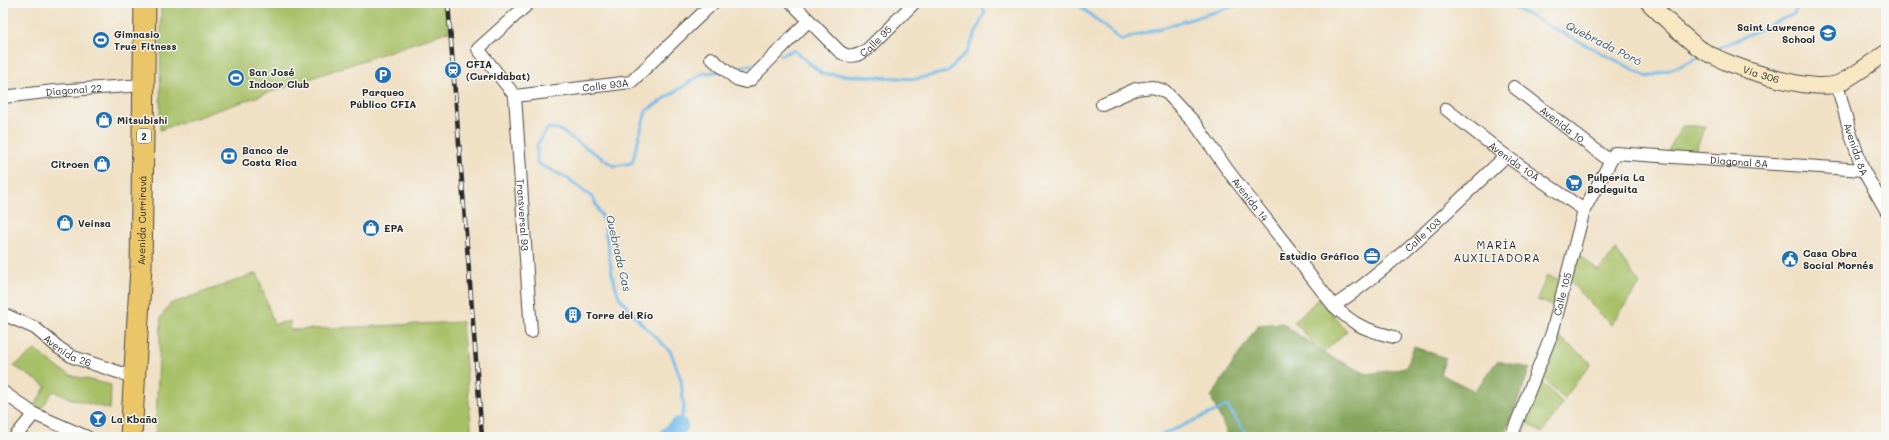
<svg xmlns="http://www.w3.org/2000/svg" width="1889" height="440" viewBox="0 0 1889 440" font-family="Mali,sans-serif">
  <style>
    .green { fill: #a7c066; stroke: #697648 }
    .forest { fill: #85a65b; stroke: #586843 }
    .lines { fill: none; stroke-linecap: round; stroke-linejoin: round }
    .stream { stroke: #71bae9; stroke-width: 3 }
    .river { stroke: #71bae9; stroke-width: 18 }
    .street-casing { stroke: #494642; stroke-width: 14 }
    .secondary-casing { stroke: #494642; stroke-width: 18 }
    .highway-casing { stroke: #494642; stroke-width: 23 }
    .street { stroke: #fff; stroke-width: 12 }
    .secondary { stroke: #f7e8c3; stroke-width: 16 }
    .highway { stroke: #ebc669; stroke-width: 21 }
    .rail-casing { stroke: #2b2b2b; stroke-width: 4.5 }
    .rail { stroke: #f6f6f2; stroke-width: 3; stroke-dasharray: 9; stroke-linecap: butt }
    .labels { text-anchor: middle; dominant-baseline: central; stroke-width: 3; stroke-linejoin: round; paint-order: stroke }
    .shield { fill: #f6f6f2; stroke: #686867; stroke-width: 1 }
    .shield-label { font-size: 9px; font-weight: bold; fill: #2b2b2b }
    .poi-label { font-size: 10px; font-weight: bold; fill: #2b2b2b; stroke: #f6f6f2; text-anchor: start }
    .street-label { font-size: 10px; fill: #2b2b2b; stroke: #f6f6f2 }
    .water-label { font-size: 11px; font-style: italic; fill: #405664; stroke: #f6f6f2 }
    .neighbourhood-label { font-size: 11px; letter-spacing: 1px; fill: #2b2b2b; stroke: #f6f6f2 }
  </style>
  <rect width="100%" height="100%" fill="#f6f6f2"/>
  <filter id="ink" filterUnits="userSpaceOnUse"><feTurbulence type="fractalNoise" baseFrequency=".025" numOctaves="2"/><feDisplacementMap in="SourceGraphic" scale="8" xChannelSelector="R" yChannelSelector="G"/><feConvolveMatrix kernelMatrix="1 2 1 2 8 2 1 2 1" color-interpolation-filters="sRGB"/></filter>
  <filter id="wash" filterUnits="userSpaceOnUse"><feTurbulence type="fractalNoise" baseFrequency=".012" numOctaves="4" result="noise"/><feDisplacementMap in="SourceGraphic" scale="16" xChannelSelector="R" yChannelSelector="G"/><feGaussianBlur stdDeviation="0.9" result="paint"/><feColorMatrix in="noise" values="0 0 0 0 0 0 0 0 0 0 0 0 0 0 0 0 0 1.4 0 .05"/><feComposite in="paint" operator="in"/></filter>
  <g filter="url(#wash)">
    <rect width="100%" height="100%" fill="#f0e0c4"/>
    <!-- green -->
    <path class="green" d="M161,3H446L449,31L160,130Z
      M1682,126H1705L1695,153L1668,151Z
      M1616,250L1640,284L1611,325L1569,281L1577,252L1598,271Z
      M257,273L274,324L290,321L289,330L462,322L472,437H155L161,317L170,304Z
      M1547,275L1564,281L1555,306L1537,300Z
      M1319,299L1347,331L1322,354L1294,322Z
      M1556,334L1591,363L1564,399L1541,376Z
      M35,350L61,370L73,376L111,385L110,409L74,400L53,391L40,411L34,406L46,386L14,366Z
      M1539,379L1563,403L1542,433L1523,420Z"/>
    <!-- forest -->
    <path class="forest" d="M1282,323L1325,354L1367,374L1406,368L1414,347L1446,358L1440,374L1475,391L1497,361L1530,368L1504,437H1229L1211,397L1258,325Z"/>
    <g class="lines">
      <!-- stream -->
      <path class="stream" d="M1076,3L1121,40L1238,5L1264,3
        M1505,3L1648,77L1680,66L1702,56
        M1714,50L1794,14L1799,3
        M781,55L794,50L822,74L916,79L947,72L967,52L985,12L981,3
        M731,69L760,63
        M683,437L679,426L684,409L681,380L671,352L639,321L619,297L612,274L604,221L593,198L567,178L537,163V145L548,128L558,129L614,166L632,163L646,111L702,74L721,71
        M1157,437L1227,406L1249,437
        M1422,437H1425"/>
      <!-- river -->
      <path class="river" d="M667,437L679,426"/>
    </g>
  </g>
  <g filter="url(#ink)">
    <g class="lines">
      <!-- street casing -->
      <g class="street-casing">
        <g id="street">
          <path id="s1" d="M792,3L838,50C848,59 857,57 868,49L914,3"/>
          <path d="M711,58L736,79L746,82L750,80L809,20"/>
          <path id="s2" d="M1837,84L1850,132L1863,170L1886,210"/>
          <path id="s3" d="M1514,87L1610,161"/>
          <path id="s4" d="M515,96L531,332"/>
          <path id="s5" d="M515,96L631,82L713,3"/>
          <path d="M515,96L478,49L529,3"/>
          <path id="s6" d="M3,97L54,91L144,85"/>
          <path id="s7" d="M1102,104L1136,89L1152,87L1165,91L1194,122L1229,172L1334,306C1355,326 1366,330 1394,337"/>
          <path id="s8" d="M1446,109L1506,156L1584,210"/>
          <path id="s9" d="M1334,306C1397,264 1451,207 1506,156"/>
          <path id="s10" d="M3,314L35,328L59,348L73,357L136,378"/>
          <path d="M3,392L34,414L87,437"/>
          <path d="M15,437L34,414"/>
          <path id="s11" d="M1511,437L1552,333L1584,210L1615,153L1863,170"/>
        </g>
      </g>
      <!-- secondary casing -->
      <g class="secondary-casing">
        <g id="secondary">
          <path id="s12" d="M1649,3C1666,19 1683,37 1702,50C1727,66 1808,93 1837,84C1847,81 1875,60 1886,53"/>
        </g>
      </g>
      <!-- highway casing -->
      <g class="highway-casing">
        <g id="highway">
          <path id="s13" d="M131,437L141,267L145,3"/>
        </g>
      </g>
      <!-- street -->
      <use href="#street" class="street"/>
      <!-- secondary -->
      <use href="#secondary" class="secondary"/>
      <!-- highway -->
      <use href="#highway" class="highway"/>
      <!-- rail casing -->
      <g class="rail-casing">
        <path id="rail" d="M448,3L482,437"/>
      </g>
      <!-- rail -->
      <use href="#rail" class="rail"/>
    </g>
  </g>
  <!-- icons -->
  <defs>
    <g id="school-disc" transform="scale(0.9)"><circle r="9.5" fill="#1f6fb2" stroke="#f6f6f2"/><path d="M0-5L7-2L0 1L-7-2ZM-4 1L0 2.5L4 1V4Q0 6-4 4Z" fill="#fff"/></g>
    <g id="stadium-disc" transform="scale(0.9)"><circle r="9.5" fill="#1f6fb2" stroke="#f6f6f2"/><path d="M0-5a6.5 5 0 1 0 0 10a6.5 5 0 1 0 0-10ZM-3.5-1.8h7v3.6h-7Z" fill="#fff"/></g>
    <g id="station-disc" transform="scale(0.9)"><circle r="9.5" fill="#1f6fb2" stroke="#f6f6f2"/><path d="M-3-6H3Q5-6 5-4V2Q5 4 3 4L4.5 6H3L1.5 4h-3L-3 6H-4.5L-3 4Q-5 4-5 2V-4Q-5-6-3-6ZM-3.5-4v3h7v-3ZM-3.5 1v1.5H-2V1ZM2 1v1.5H3.5V1Z" fill="#fff"/></g>
    <g id="parking-disc" transform="scale(0.9)"><circle r="9.5" fill="#1f6fb2" stroke="#f6f6f2"/><path d="M-3.5-5.5H1a3.5 3.5 0 0 1 0 7H-1V5.5H-3.5ZM-1-3.4V-.6H.8a1.4 1.4 0 0 0 0-2.8Z" fill="#fff"/></g>
    <g id="shop-disc" transform="scale(0.9)"><circle r="9.5" fill="#1f6fb2" stroke="#f6f6f2"/><path d="M-5-2.5h2.3a2.7 3.5 0 0 1 5.4 0H5L5.5 6h-11ZM-1.5-2.5h3a1.5 2.3 0 0 0-3 0Z" fill="#fff"/></g>
    <g id="bank-disc" transform="scale(0.9)"><circle r="9.5" fill="#1f6fb2" stroke="#f6f6f2"/><path d="M-6-4H6V4H-6ZM0-2.3a2.3 2.3 0 1 0 0 4.6a2.3 2.3 0 1 0 0-4.6Z" fill="#fff"/></g>
    <g id="supermarket-disc" transform="scale(0.9)"><circle r="9.5" fill="#1f6fb2" stroke="#f6f6f2"/><path d="M-6-5.5h2.5l.6 2H6L4.5 2H-2.5L-4.4-4H-6ZM-1.5 3.2a1.3 1.3 0 1 0 .1 0ZM3 3.2a1.3 1.3 0 1 0 .1 0Z" fill="#fff"/></g>
    <g id="office-disc" transform="scale(0.9)"><circle r="9.5" fill="#1f6fb2" stroke="#f6f6f2"/><path d="M-6-3h4V-5.5h4V-3h4V5H-6ZM-1-4.5V-3h2v-1.5ZM-6 0V1H6V0Z" fill="#fff"/></g>
    <g id="civic-disc" transform="scale(0.9)"><circle r="9.5" fill="#1f6fb2" stroke="#f6f6f2"/><path d="M-.6-6.5H3V-4.5H.6V-3L4-1V1h2V6H-6V1h2V-1L-.6-3ZM-1.2 2.5V6h2.4V2.5Z" fill="#fff"/></g>
    <g id="building-disc" transform="scale(0.9)"><circle r="9.5" fill="#1f6fb2" stroke="#f6f6f2"/><path d="M-4-6H4V6H1V3H-1V6H-4ZM-2.5-4.3h1.7v1.8h-1.7ZM.8-4.3h1.7v1.8H.8ZM-2.5-1h1.7V.8h-1.7ZM.8-1h1.7V.8H.8Z" fill="#fff"/></g>
    <g id="bar-disc" transform="scale(0.9)"><circle r="9.5" fill="#1f6fb2" stroke="#f6f6f2"/><path d="M-6-5H6L.8 .8V4.5H3.5V6h-7V4.5H-.8V.8Z" fill="#fff"/></g>
  </defs>
  <g fill-rule="evenodd">
    <use href="#school-disc" x="1828" y="33"/>
    <use href="#stadium-disc" x="101" y="40"/>
    <use href="#station-disc" x="453" y="70"/>
    <use href="#parking-disc" x="383" y="75"/>
    <use href="#stadium-disc" x="236" y="78"/>
    <use href="#shop-disc" x="104" y="120"/>
    <use href="#bank-disc" x="229" y="156"/>
    <use href="#shop-disc" x="102" y="164"/>
    <use href="#supermarket-disc" x="1574" y="183"/>
    <use href="#shop-disc" x="65" y="223"/>
    <use href="#shop-disc" x="371" y="228"/>
    <use href="#office-disc" x="1372" y="256"/>
    <use href="#civic-disc" x="1790" y="259"/>
    <use href="#building-disc" x="573" y="315"/>
    <use href="#bar-disc" x="98" y="419"/>
  </g>
  <g class="labels">
    <!-- shield labels -->
    <rect class="shield" x="137" y="129" width="14" height="14" rx="3"/>
    <g class="shield-label">
      <text x="144" y="136">2</text>
    </g>
    <!-- poi labels -->
    <g class="poi-label">
      <text x="1815" y="27" text-anchor="end">Saint Lawrence<tspan x="1815" dy="12">School</tspan></text>
      <text x="114" y="34">Gimnasio<tspan x="114" dy="12">True Fitness</tspan></text>
      <text x="466" y="64">CFIA<tspan x="466" dy="12">(Curridabat)</tspan></text>
      <text x="249" y="72">San José<tspan x="249" dy="12">Indoor Club</tspan></text>
      <text x="383" y="92" text-anchor="middle">Parqueo<tspan x="383" dy="12">Público CFIA</tspan></text>
      <text x="117" y="120">Mitsubishi</text>
      <text x="242" y="150">Banco de<tspan x="242" dy="12">Costa Rica</tspan></text>
      <text x="89" y="164" text-anchor="end">Citroen</text>
      <text x="1587" y="177">Pulpería La<tspan x="1587" dy="12">Bodeguita</tspan></text>
      <text x="78" y="223">Veinsa</text>
      <text x="384" y="228">EPA</text>
      <text x="1803" y="253">Casa Obra<tspan x="1803" dy="12">Social Mornés</tspan></text>
      <text x="1359" y="256" text-anchor="end">Estudio Gráfico</text>
      <text x="586" y="315">Torre del Río</text>
      <text x="111" y="419">La Kbaña</text>
    </g>
    <!-- street labels -->
    <g class="street-label">
      <text stroke="none"><textPath href="#s1" startOffset="110">Calle 95</textPath></text>
      <text stroke="none"><textPath href="#s12" startOffset="135">Vía 306</textPath></text>
      <text stroke="none"><textPath href="#s5" startOffset="91">Calle 93A</textPath></text>
      <text stroke="none"><textPath href="#s6" startOffset="71">Diagonal 22</textPath></text>
      <text stroke="none"><textPath href="#s3" startOffset="61">Avenida 10</textPath></text>
      <text stroke="none"><textPath href="#s2" startOffset="68">Avenida 8A</textPath></text>
      <text stroke="none"><textPath href="#s8" startOffset="86">Avenida 10A</textPath></text>
      <text stroke="none"><textPath href="#s11" startOffset="428">Diagonal 8A</textPath></text>
      <text stroke="none"><textPath href="#s7" startOffset="205">Avenida 14</textPath></text>
      <text stroke="none"><textPath href="#s4" startOffset="119">Transversal 93</textPath></text>
      <text stroke="none"><textPath href="#s13" startOffset="217">Avenida Curriravá</textPath></text>
      <text stroke="none"><textPath href="#s9" startOffset="114">Calle 103</textPath></text>
      <text stroke="none"><textPath href="#s11" startOffset="152">Calle 105</textPath></text>
      <text stroke="none"><textPath href="#s10" startOffset="75">Avenida 26</textPath></text>
    </g>
    <!-- water labels -->
    <g class="water-label">
      <text transform="translate(1604 43) rotate(27)">Quebrada Poró</text>
      <text transform="translate(619 253) rotate(77)">Quebrada Cas</text>
    </g>
    <!-- neighbourhood labels -->
    <g class="neighbourhood-label">
      <text x="1497" y="244">MARÍA<tspan x="1497" dy="13">AUXILIADORA</tspan></text>
    </g>
  </g>
  <!-- margin -->
  <rect width="1889" height="440" fill="none" stroke="#f6f6f2" stroke-width="16"/>
</svg>
